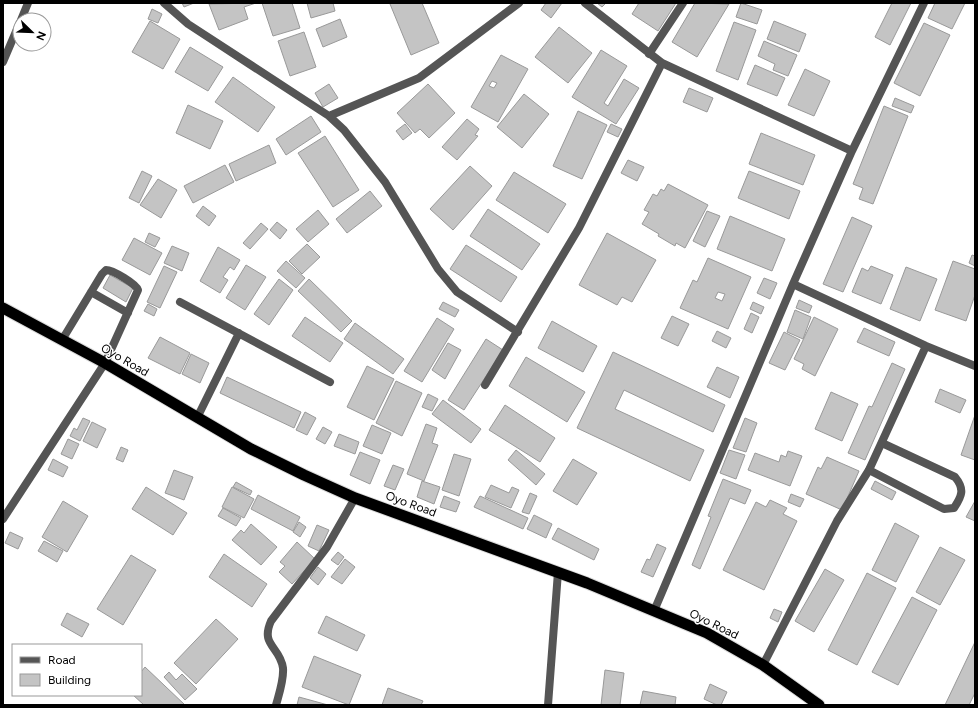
<svg xmlns="http://www.w3.org/2000/svg" width="978" height="708" viewBox="0 0 978 708" font-family="Figtree,sans-serif">
  <style>
    .building { fill: #c4c4c4; stroke: #999; fill-rule: evenodd }
    .lines { fill: none; stroke-linecap: round; stroke-linejoin: round }
    .trunk-casing { stroke: #dbdbdb; stroke-width: 13 }
    .service { stroke: #555; stroke-width: 8 }
    .minor { stroke: #555; stroke-width: 8 }
    .trunk { stroke: #000; stroke-width: 11 }
    .labels { text-anchor: middle; dominant-baseline: central; stroke-width: 3; stroke-linejoin: round; paint-order: stroke }
    .street-label { font-size: 12px; fill: #000; stroke: #fff }
  </style>
  <rect width="100%" height="100%" fill="#fff"/>
  <!-- building -->
  <path class="building" d="M182,3H194L184,7Z
    M256,3L244,7L248,19L219,30L209,4Z
    M262,3H292L300,28L273,36Z
    M307,3H333L335,11L311,18Z
    M393,3H422L439,43L411,55L390,4Z
    M546,3H562L551,18L541,10Z
    M597,3H606L602,7Z
    M639,3H676L658,31L632,14Z
    M695,3L729,4L697,57L672,42Z
    M741,3L762,10L757,24L736,17Z
    M892,3H911L890,45L875,37Z
    M935,3H965L952,29L928,18Z
    M152,9L162,14L158,23L148,19Z
    M340,19L347,37L323,47L316,29Z
    M150,21L180,39L163,69L132,52Z
    M774,21L806,34L799,52L767,39Z
    M734,22L756,30L738,80L716,71Z
    M924,23L950,35L920,96L894,83Z
    M559,27L592,53L568,83L535,57Z
    M304,32L316,67L290,76L278,41Z
    M764,41L797,55L788,76L773,70L775,64L758,56Z
    M190,47L223,67L208,91L175,72Z
    M601,50L627,66L604,103L608,106L624,79L639,88L616,124L572,97Z
    M501,55L528,69L498,122L471,107ZM492,81L497,83L494,88L489,86Z
    M755,65L785,78L777,96L747,84Z
    M805,69L830,81L814,116L788,105Z
    M233,77L275,107L258,132L215,102Z
    M329,84L338,98L323,107L315,93Z
    M428,84L455,113L429,138L420,129L415,133L397,113Z
    M689,88L713,98L707,112L683,102Z
    M524,94L549,114L522,148L497,127Z
    M895,98L914,106L911,113L892,106Z
    M188,105L223,121L210,149L176,133Z
    M884,106L908,116L873,204L859,199L863,188L853,184Z
    M578,111L607,125L582,179L553,166Z
    M311,116L321,132L286,155L276,139Z
    M467,119L479,129L475,135L478,136L457,160L442,147Z
    M405,124L412,133L403,140L396,131Z
    M611,124L622,129L618,137L607,132Z
    M761,133L815,155L803,185L749,164Z
    M325,136L359,190L333,207L298,153Z
    M269,145L276,163L236,181L229,164Z
    M628,160L644,167L637,181L621,173Z
    M225,165L234,182L193,203L184,186Z
    M470,166L492,186L453,230L430,209Z
    M142,171L152,176L139,203L129,198Z
    M749,171L800,191L789,219L738,198Z
    M514,172L566,204L548,233L496,200Z
    M158,179L177,190L161,218L140,205Z
    M668,184L708,205L685,248L676,243L675,246L658,236L659,234L642,224L649,212L644,210L653,194L657,196L661,189L664,191Z
    M370,191L382,206L347,233L336,219Z
    M203,206L216,216L209,226L196,216Z
    M488,209L540,244L522,270L470,236Z
    M318,210L329,224L308,242L296,229Z
    M707,211L720,216L705,247L693,241Z
    M730,216L785,239L772,271L717,249Z
    M852,217L872,226L843,292L823,284Z
    M277,222L287,230L280,239L270,230Z
    M261,223L268,229L250,249L243,243Z
    M149,233L160,238L155,247L145,242Z
    M607,233L656,260L632,302L622,297L617,305L579,285Z
    M134,238L162,253L150,275L122,260Z
    M307,244L320,257L302,274L289,261Z
    M466,245L517,277L501,302L450,269Z
    M172,246L189,253L182,271L164,263Z
    M218,247L240,260L234,270L230,267L223,277L228,280L220,293L200,281Z
    M972,255L975,256V266L969,263Z
    M708,258L751,277L728,329L680,308L693,280L697,282ZM718,292L725,294L722,301L715,298Z
    M286,261L305,278L296,288L277,271Z
    M953,261L975,269V295L966,321L935,310Z
    M246,265L266,277L245,310L226,298Z
    M164,266L177,272L160,308L147,302Z
    M871,266L893,275L881,304L852,292L862,268L868,271Z
    M906,267L937,279L920,321L890,309Z
    M110,275L133,288L126,302L103,288Z
    M764,278L777,283L770,299L757,293Z
    M279,279L293,290L269,325L254,314Z
    M309,279L352,321L341,332L298,291Z
    M799,300L812,306L809,313L796,308Z
    M443,302L459,310L455,317L439,309Z
    M753,302L764,307L761,314L750,309Z
    M148,304L157,309L154,316L144,311Z
    M795,310L811,317L803,339L787,332Z
    M751,313L759,317L752,333L744,329Z
    M672,316L689,324L678,346L661,338Z
    M305,317L343,343L330,362L292,336Z
    M814,317L838,329L815,376L802,369L804,364L794,359Z
    M437,318L454,329L422,382L404,371Z
    M552,321L597,346L583,372L538,348Z
    M355,323L404,359L393,374L344,339Z
    M864,328L895,342L889,356L857,342Z
    M717,331L731,338L726,348L712,341Z
    M784,332L800,340L785,370L769,363Z
    M160,337L190,353L180,374L148,358Z
    M486,339L503,350L464,410L448,400Z
    M448,343L461,350L445,379L432,370Z
    M613,352L725,405L713,432L624,390L615,409L704,450L690,481L577,428Z
    M191,354L209,363L200,383L182,374Z
    M526,357L585,392L567,422L509,386Z
    M892,363L905,369L865,460L848,453L869,406L872,407Z
    M367,366L394,379L374,420L347,407Z
    M717,367L739,377L730,398L707,387Z
    M227,377L301,412L294,428L220,393Z
    M396,381L422,393L402,436L376,423Z
    M940,389L966,400L960,413L935,402Z
    M831,392L858,404L842,441L815,429Z
    M428,394L438,399L432,411L422,407Z
    M443,400L481,429L471,443L432,414Z
    M505,405L555,438L540,462L489,430Z
    M305,412L316,418L307,435L296,430Z
    M975,415V460L961,455Z
    M83,418L90,421L80,441L70,436L74,428L77,430Z
    M745,418L757,423L746,452L733,448Z
    M92,422L106,429L97,448L83,441Z
    M426,424L437,428L432,443L438,445L424,481L407,474Z
    M372,425L391,433L382,454L363,446Z
    M323,427L332,432L325,444L316,439Z
    M339,434L359,442L355,454L334,446Z
    M68,439L79,444L72,459L61,454Z
    M121,447L128,450L123,462L116,459Z
    M516,450L545,474L536,485L508,460Z
    M729,450L745,455L736,479L720,473Z
    M788,451L802,456L790,486L748,470L755,453L779,462L781,455L786,457Z
    M360,452L380,460L370,484L350,475Z
    M454,454L471,459L459,496L442,490Z
    M827,457L859,471L842,510L806,494L818,467L821,469Z
    M53,459L68,467L63,477L48,470Z
    M573,459L597,473L577,505L553,491Z
    M393,465L404,469L395,490L384,486Z
    M174,470L193,477L184,500L165,493Z
    M723,479L751,490L745,504L730,498L700,569L692,565L711,517L708,516Z
    M422,481L440,487L434,504L417,497Z
    M875,481L896,492L892,500L871,489Z
    M236,482L252,491L250,495L233,487Z
    M491,485L509,493L512,487L519,490L511,508L485,497Z
    M146,487L187,513L173,535L132,509Z
    M232,487L254,499L244,518L222,507Z
    M530,493L537,496L529,514L522,512Z
    M791,494L804,499L800,507L788,502Z
    M258,495L300,517L293,531L251,509Z
    M444,496L460,502L456,512L440,507Z
    M480,496L528,518L523,529L474,507Z
    M770,500L787,508L783,514L797,521L764,590L723,570L756,502L766,507Z
    M63,501L88,516L67,552L42,537Z
    M975,501V521L966,517Z
    M223,508L241,518L236,526L218,516Z
    M534,515L552,524L546,538L527,529Z
    M299,522L306,527L300,537L293,532Z
    M895,523L919,536L896,582L872,570Z
    M251,524L277,547L261,565L232,540L241,530L244,533Z
    M317,525L329,530L319,551L308,546Z
    M558,528L599,549L594,560L552,539Z
    M10,532L23,538L18,549L5,543Z
    M44,541L63,551L57,562L38,551Z
    M297,542L315,559L292,584L279,572L285,566L280,562Z
    M657,544L666,548L653,577L641,572L647,559L650,560Z
    M940,547L965,560L940,605L916,592Z
    M338,552L344,557L338,565L331,560Z
    M224,554L267,584L252,607L209,577Z
    M131,555L156,570L123,625L97,609Z
    M345,559L355,567L342,584L331,577Z
    M318,567L326,574L318,585L310,578Z
    M825,569L844,580L814,632L795,621Z
    M867,573L896,588L857,665L828,650Z
    M912,597L937,610L898,685L872,672Z
    M774,609L782,612L778,622L770,618Z
    M67,613L89,624L82,637L61,625Z
    M326,616L365,635L357,651L318,633Z
    M216,619L238,639L196,684L174,663Z
    M975,642V693L969,705H945Z
    M314,656L361,675L349,705L302,687Z
    M145,667L185,705H144L133,695H141V672Z
    M605,670L624,673L620,705H601Z
    M169,672L176,680L182,674L197,689L185,700L164,677Z
    M710,684L727,692L721,705H717L704,699Z
    M388,688L423,701L421,705H382Z
    M643,691L676,697L675,705H640Z
    M299,697L328,705H297Z"/>
  <g class="lines">
    <!-- trunk casing -->
    <g class="trunk-casing">
      <path id="trunk" d="M3,308L105,363L251,449L304,475L355,498L587,583L707,633L763,665L819,705"/>
    </g>
    <!-- service -->
    <path class="service" d="M91,292L128,313
      M180,302L330,382
      M62,340L102,274L106,270C113,270 136,284 138,290L105,363
      M197,418L239,333
      M869,470L944,509L954,508C962,496 965,489 955,477L882,443"/>
    <!-- minor -->
    <path class="minor" d="M164,3L188,24L329,116L344,130L385,182L438,269L457,292L518,332
      M585,3L662,63L852,151
      M21,20L28,3
      M649,54L683,3
      M3,62L20,22
      M329,116L419,78L519,3
      M793,284L926,346L975,366
      M485,385L579,228L662,63
      M3,519L105,363
      M654,611L793,284L852,151L924,3
      M763,665L837,521L869,470L926,346
      M276,705C279,694 284,680 283,668C280,646 260,646 271,621L327,547L355,498
      M548,705L558,572"/>
    <!-- trunk -->
    <use href="#trunk" class="trunk"/>
  </g>
  <g class="labels">
    <!-- street labels -->
    <g class="street-label">
      <text transform="translate(125 360) rotate(30)">Oyo Road</text>
      <text transform="translate(411 504) rotate(20)">Oyo Road</text>
      <text transform="translate(714 624) rotate(26)">Oyo Road</text>
    </g>
  </g>
  <!-- border -->
  <rect width="978" height="708" fill="none" stroke="#000000" stroke-width="8"/>
  <!-- legend -->
  <rect x="12" y="644" width="130" height="52" fill="#ffffff" stroke="#999999"/>
  <rect x="20" y="657" width="20" height="6" fill="#555555" stroke="#999999"/>
  <text x="48" y="664" font-size="12" fill="#000000">Road</text>
  <rect x="20" y="674" width="20" height="12" fill="#c4c4c4" stroke="#999999"/>
  <text x="48" y="684" font-size="12" fill="#000000">Building</text>
  <!-- north arrow -->
  <g transform="translate(32 32) rotate(113)"><circle r="19" fill="#ffffff" stroke="#999999"/>
  <path d="M0-3L7 15L0 10L-7 15Z" fill="#000000"/>
  <text y="-6" font-size="11" font-weight="bold" text-anchor="middle" fill="#000000">N</text>
  </g>
</svg>
